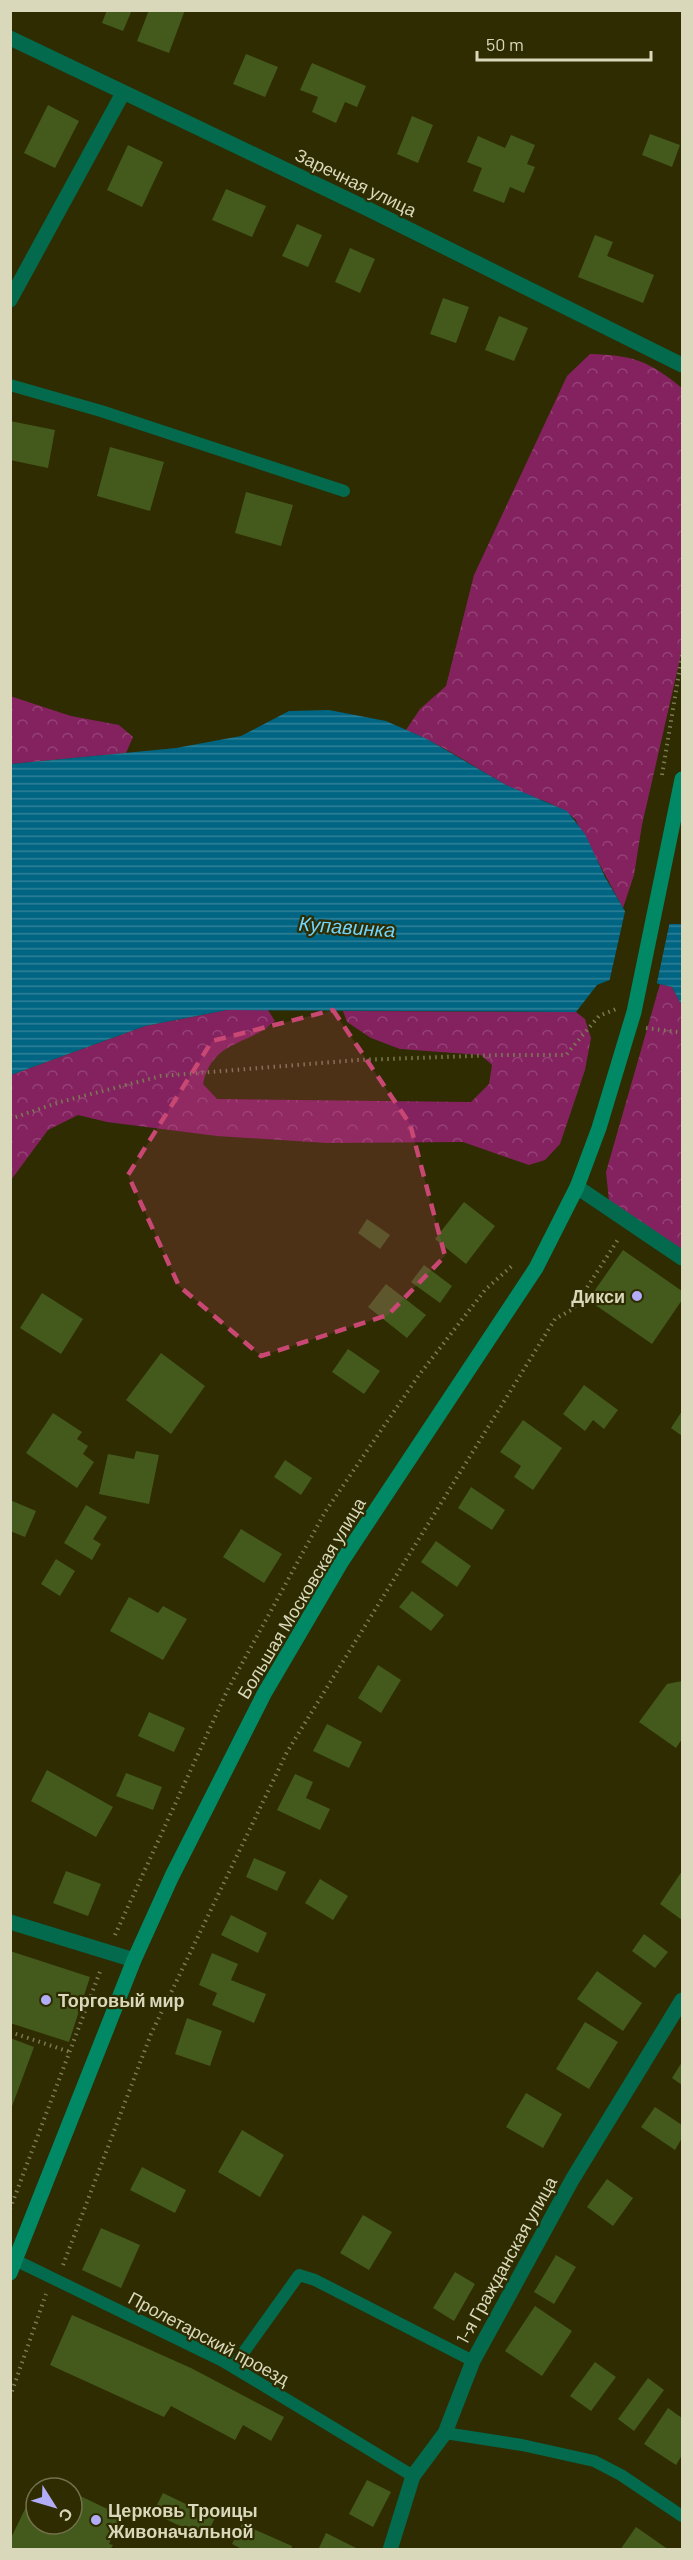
<svg xmlns="http://www.w3.org/2000/svg" width="693" height="2560" viewBox="0 0 693 2560" font-family="Barlow,sans-serif">
  <style>
    .forest { fill: url(#forest-crowns) }
    .water { fill: url(#water-rules) }
    .pier { fill: #2e2c00 }
    .building { fill: #445a1c }
    .lines { fill: none; stroke-linecap: round; stroke-linejoin: round }
    .path { stroke: #7b7a54; stroke-width: 4; stroke-dasharray: 1.5 4.5; stroke-linecap: butt }
    .lane { stroke: #036a4e; stroke-width: 12 }
    .street { stroke: #036a4e; stroke-width: 15 }
    .secondary { stroke: #018965; stroke-width: 15 }
    .marked { fill: #c84873; fill-opacity: 0.2; stroke: #c84873; stroke-width: 4.5; stroke-dasharray: 12 8; stroke-linejoin: round }
    .poi-dot { fill: #b2adf9; stroke: #2e2c00; stroke-width: 2 }
    .labels { text-anchor: middle; dominant-baseline: central; stroke-width: 4.5; stroke-linejoin: round; paint-order: stroke }
    .street-label { font-size: 18px; fill: #d9d8bb; stroke: #2e2c00 }
    .poi-label { font-size: 18px; font-weight: bold; fill: #d9d8bb; stroke: #2e2c00; text-anchor: start }
    .water-label { font-size: 20px; font-style: italic; fill: #70d4fc; stroke: #2e2c00 }
  </style>
  <defs>
    <pattern id="forest-crowns" width="20" height="18" patternUnits="userSpaceOnUse" patternTransform="scale(1.5)"><rect width="20" height="18" fill="#842260"/><path d="M2 6a3 3 0 1 1 6 0M12 15a3 3 0 1 1 6 0" fill="none" stroke="#954175"/></pattern>
    <pattern id="water-rules" width="6" height="5" patternUnits="userSpaceOnUse" patternTransform="scale(1.5)"><rect width="6" height="5" fill="#006582"/><path d="M0 2.5h6" fill="none" stroke="#318197"/></pattern>
  </defs>
  <rect width="100%" height="100%" fill="#2e2c00"/>
  <!-- forest -->
  <path class="forest" d="M590,354C633,355 649,361 682,388V650L642,825L634,875L623,908L575,819C556,801 527,797 504,784C471,765 441,744 406,730L420,709L446,686L474,575L567,376Z
    M10,696L71,716L119,725L133,737L126,753L11,764Z
    M660,984L672,987L682,1006V1250L609,1201L606,1172Z
    M227,1010H268L275,1021C248,1046 212,1040 203,1084L217,1099L471,1102L489,1084L492,1065L481,1055L400,1049L371,1038L347,1022L343,1011L576,1012L585,1019L591,1038L585,1070L560,1144L545,1160L529,1165L463,1142L327,1143L217,1136L107,1122L78,1115L48,1130L11,1180V1075L145,1026Z"/>
  <!-- water -->
  <path class="water" d="M329,710L386,721L427,739L506,785L567,811L585,834L605,877L629,918L638,924H682V1006L672,987L622,975L597,985L576,1012L227,1010L145,1026L11,1075V764L176,748L241,736L289,711Z"/>
  <!-- pier -->
  <path class="pier" d="M626,907L631,916L639,921H670L656,987L622,978L609,983Z"/>
  <!-- building -->
  <path class="building" d="M107,10H132L123,31L102,23Z
    M149,10H185L169,53L137,41Z
    M246,54L278,67L265,97L233,84Z
    M312,63L366,86L357,107L345,102L336,123L312,112L318,97L300,90Z
    M48,105L79,121L55,168L24,153Z
    M412,116L433,125L418,163L397,154Z
    M650,134L680,145L672,167L642,155Z
    M511,135L535,145L527,164L535,167L524,193L510,187L504,203L473,191L482,168L467,162L478,136L505,148Z
    M128,145L163,162L142,207L107,190Z
    M226,189L266,206L252,237L212,220Z
    M297,224L322,235L308,267L282,256Z
    M595,235L613,242L607,256L654,275L643,303L578,277Z
    M350,248L375,259L360,293L335,282Z
    M443,298L469,307L456,343L430,334Z
    M499,316L528,328L514,361L485,350Z
    M10,421L55,430L48,468L10,460Z
    M110,447L164,462L150,511L97,496Z
    M246,492L293,505L281,546L235,533Z
    M464,1202L495,1226L466,1264L435,1239Z
    M367,1219L390,1235L380,1249L358,1233Z
    M623,1250L682,1291V1300L652,1344L588,1300Z
    M424,1265L452,1286L440,1303L411,1282Z
    M386,1284L426,1315L407,1338L368,1307Z
    M42,1293L83,1319L61,1354L20,1328Z
    M348,1349L380,1371L364,1394L332,1372Z
    M161,1353L205,1386L171,1434L126,1400Z
    M584,1385L618,1410L604,1429L593,1420L585,1431L563,1414Z
    M682,1411V1436L671,1428Z
    M53,1413L82,1432L77,1439L88,1446L83,1454L94,1462L77,1488L26,1453Z
    M523,1420L562,1448L533,1490L514,1477L521,1466L500,1452Z
    M136,1451L159,1455L149,1504L99,1494L108,1454L134,1459Z
    M285,1460L312,1478L301,1495L274,1477Z
    M471,1487L505,1510L492,1530L458,1508Z
    M10,1500L36,1511L25,1537L10,1531Z
    M86,1505L107,1517L93,1539L101,1544L92,1560L64,1543Z
    M241,1529L282,1554L264,1583L223,1557Z
    M436,1541L471,1566L457,1587L421,1562Z
    M56,1559L75,1571L60,1596L41,1584Z
    M412,1591L444,1615L431,1631L399,1607Z
    M129,1597L158,1613L163,1606L187,1619L163,1660L110,1631Z
    M378,1665L401,1680L381,1713L358,1698Z
    M682,1681V1739L676,1748L639,1722L667,1684Z
    M149,1712L185,1728L174,1752L138,1736Z
    M327,1724L362,1742L349,1768L313,1751Z
    M47,1770L113,1807L96,1837L31,1801Z
    M126,1773L162,1787L153,1810L116,1796Z
    M295,1774L313,1782L306,1798L330,1809L320,1830L277,1810Z
    M254,1858L286,1872L277,1891L246,1877Z
    M66,1871L101,1884L88,1916L53,1903Z
    M682,1871V1920L660,1904Z
    M320,1879L348,1896L333,1920L305,1903Z
    M231,1915L267,1933L258,1953L221,1935Z
    M644,1934L668,1952L655,1968L632,1951Z
    M10,1951L90,1977L69,2042L10,2023Z
    M212,1953L238,1964L231,1980L266,1994L254,2023L212,2005L217,1993L199,1985Z
    M597,1971L642,2003L623,2031L577,1999Z
    M187,2018L222,2031L210,2066L175,2054Z
    M585,2022L618,2042L589,2089L556,2069Z
    M10,2038L34,2047L11,2109H10Z
    M682,2062V2085L672,2078Z
    M526,2093L562,2114L543,2148L506,2127Z
    M655,2107L682,2125V2138L675,2150L641,2127Z
    M242,2130L284,2155L260,2197L218,2172Z
    M142,2167L186,2190L175,2213L130,2190Z
    M607,2179L633,2198L613,2226L587,2207Z
    M363,2215L392,2232L369,2270L340,2253Z
    M101,2228L140,2245L121,2288L82,2270Z
    M556,2255L576,2267L554,2304L534,2292Z
    M455,2272L475,2284L454,2321L433,2308Z
    M535,2306L572,2331L542,2376L505,2351Z
    M72,2315L191,2368L284,2417L271,2441L243,2425L235,2440L171,2406L164,2417L50,2365Z
    M595,2362L616,2377L591,2411L570,2396Z
    M648,2378L664,2390L634,2431L618,2419Z
    M668,2408L682,2418V2455L676,2465L644,2444Z
    M44,2479L63,2488H40Z
    M367,2480L391,2492L373,2527L349,2514Z
    M72,2492L122,2516L109,2544L113,2545L110,2550H10V2540L27,2505L31,2506L36,2496V2524H72Z
    M163,2493L215,2518L205,2538L153,2513Z
    M242,2524L292,2546L291,2550H244L232,2544Z
    M636,2527L669,2550H620Z
    M326,2533L360,2550H318Z"/>
  <g class="lines">
    <!-- path -->
    <path class="path" d="M662,775L682,655
      M646,1028L678,1032
      M10,1119L60,1102L161,1076L358,1060L500,1055H566L599,1016L616,1009
      M115,1935L227,1691L325,1512L419,1375L485,1290L514,1264
      M10,2032L70,2052
      M10,2209L101,1969
      M63,2265L151,2034L287,1752L555,1319L573,1309L619,1238
      M10,2397L46,2294"/>
    <!-- lane -->
    <path class="lane" d="M10,385L101,411L344,491
      M15,2260L223,2361L413,2476
      M233,2367L299,2275L315,2280L473,2361
      M445,2433L522,2445L594,2461L621,2475L682,2516"/>
    <!-- street -->
    <path class="street" d="M10,38L366,208L682,365
      M10,300L123,93
      M577,1187L682,1258
      M10,1922L134,1960
      M390,2550L413,2476L445,2433L473,2361L572,2180L682,2000"/>
    <!-- secondary -->
    <path class="secondary" d="M10,2273L134,1960L172,1876L264,1694L342,1561L536,1268L577,1187L599,1128L634,1012L682,779"/>
  </g>
  <!-- marked area -->
  <path class="marked" d="M333,1010L410,1124L445,1256L388,1315L261,1356L179,1286L128,1175L212,1041Z"/>
  <!-- markers -->
  <g class="poi-dot">
    <circle cx="637" cy="1296" r="6"/>
    <circle cx="46" cy="2000" r="6"/>
    <circle cx="96" cy="2520" r="6"/>
  </g>
  <g class="labels">
    <!-- street labels -->
    <g class="street-label">
      <text transform="translate(356 182) rotate(26)">Заречная улица</text>
      <text transform="translate(301 1598) rotate(-59)">Большая Московская улица</text>
      <text transform="translate(506 2260) rotate(-61)">1-я Гражданская улица</text>
      <text transform="translate(209 2338) rotate(28)">Пролетарский проезд</text>
    </g>
    <!-- poi labels -->
    <g class="poi-label">
      <text x="625" y="1296" text-anchor="end">Дикси</text>
      <text x="58" y="2000">Торговый мир</text>
      <text x="108" y="2510">Церковь Троицы<tspan x="108" dy="21">Живоначальной</tspan></text>
    </g>
    <!-- water labels -->
    <g class="water-label">
      <text transform="translate(347 926) rotate(4)">Купавинка</text>
    </g>
  </g>
  <!-- border -->
  <rect width="693" height="2560" fill="none" stroke="#d9d8bb" stroke-width="24"/>
  <!-- north arrow -->
  <g transform="translate(54 2506) rotate(127)"><circle r="28" fill="#2e2c00" stroke="#72714b" stroke-width="1.5"/>
  <path d="M0-4.5L10 22L0 15L-10 22Z" fill="#b2adf9"/>
  <text y="-9" font-size="16" font-weight="bold" text-anchor="middle" fill="#d9d8bb">С</text>
  </g>
  <!-- scale -->
  <path d="M477 51v9h174v-9" fill="none" stroke="#d9d8bb" stroke-width="3"/>
  <text x="486" y="51" font-size="18" fill="#d9d8bb" stroke="#2e2c00" stroke-width="4.5" paint-order="stroke">50 m</text>
</svg>
